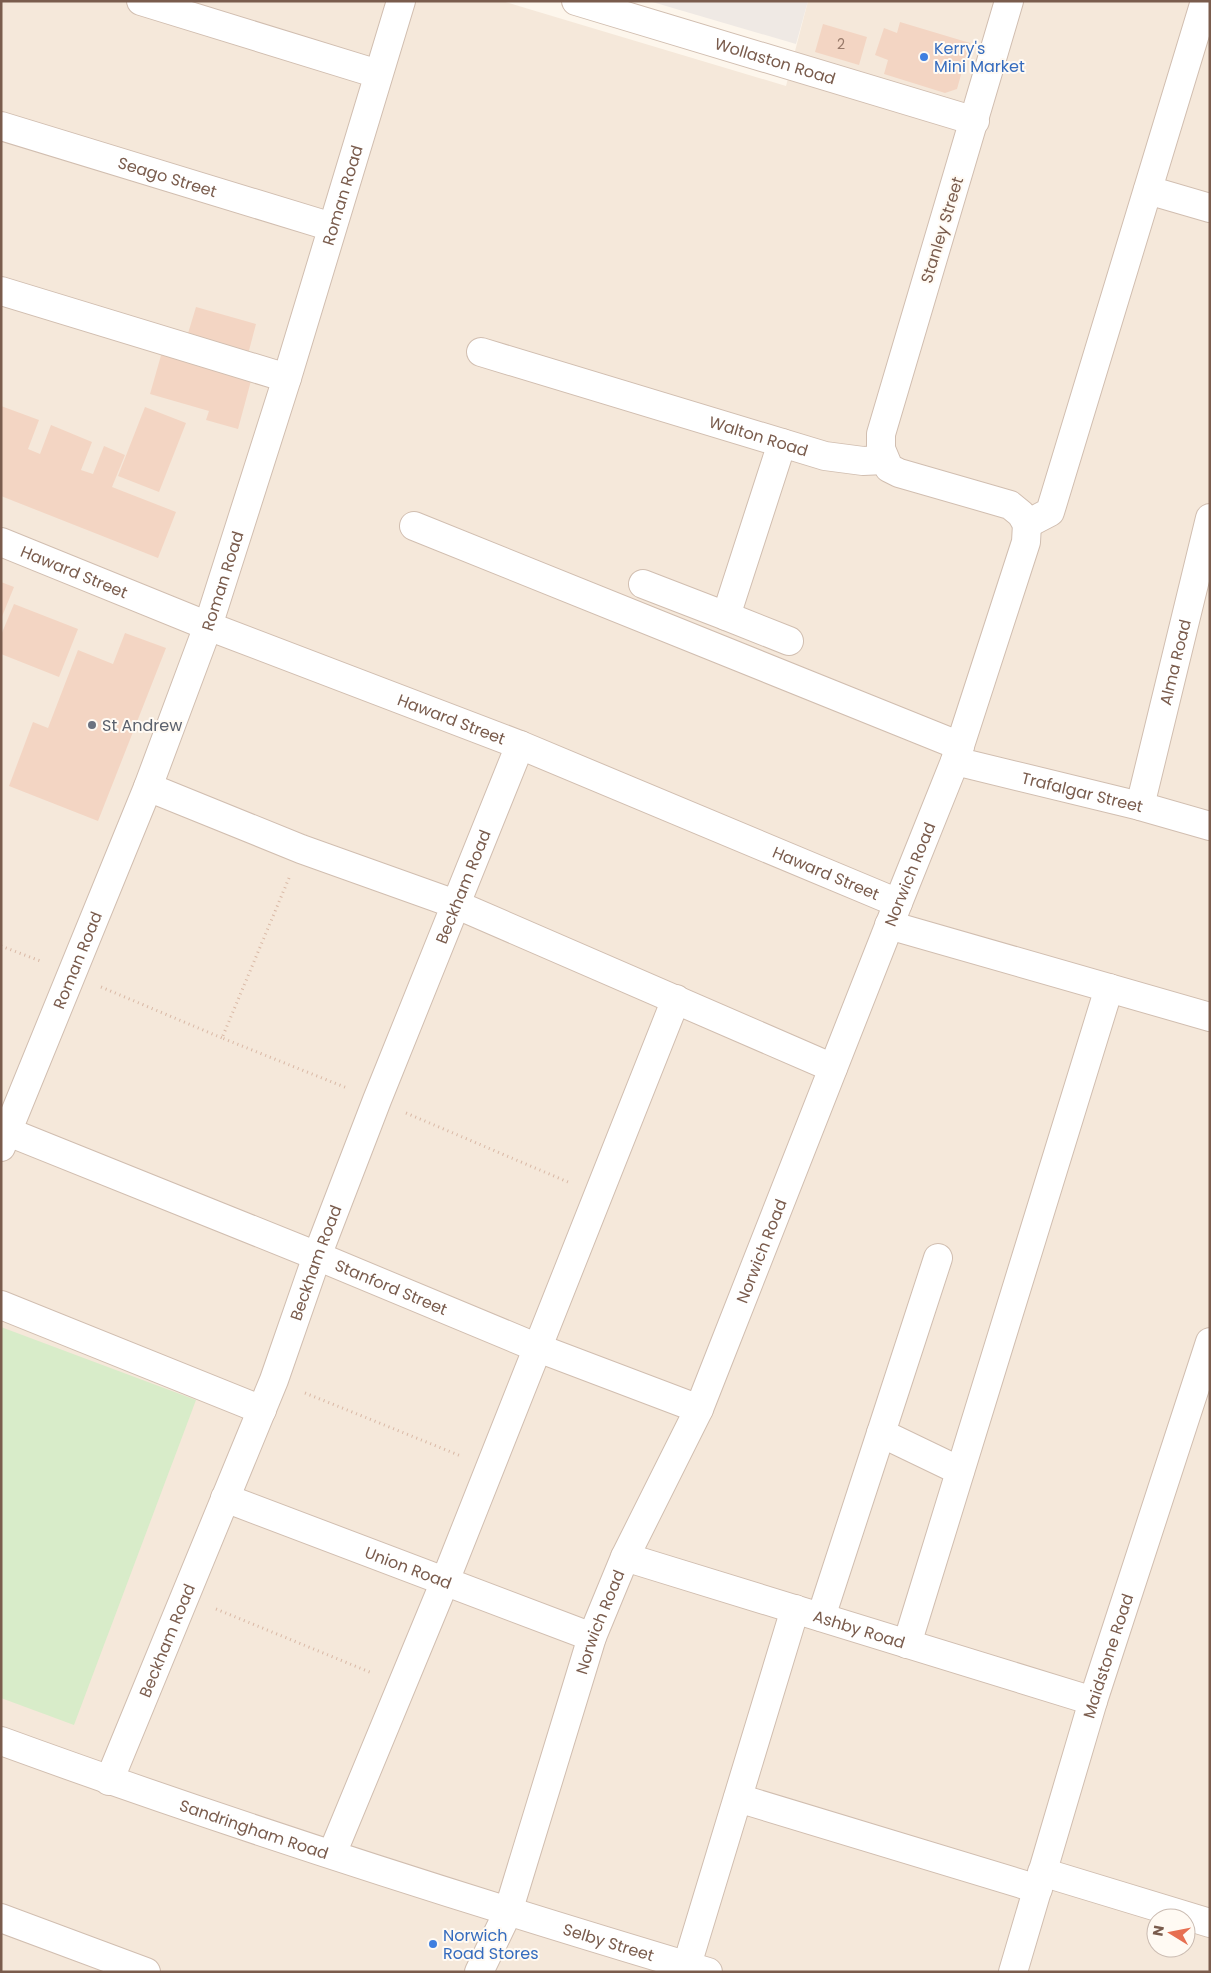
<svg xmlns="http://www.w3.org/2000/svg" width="1211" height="1973" viewBox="0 0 1211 1973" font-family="Poppins,sans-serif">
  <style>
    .residential { fill: #f5e8da; fill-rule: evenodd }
    .industrial { fill: #efe9e4 }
    .green { fill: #d8ecc9 }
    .building { fill: #f3d5c3 }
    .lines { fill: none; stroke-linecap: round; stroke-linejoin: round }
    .minor-casing { stroke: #d1beb0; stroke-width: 30 }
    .path { stroke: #d9b8a5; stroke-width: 3; stroke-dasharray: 1 4; stroke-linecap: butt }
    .minor { stroke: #fff; stroke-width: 28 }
    .shop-dot { fill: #3f7fe0; stroke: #fffaf3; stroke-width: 2 }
    .worship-dot { fill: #6b7280; stroke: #fffaf3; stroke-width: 2 }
    .labels { text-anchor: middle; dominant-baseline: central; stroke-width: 4; stroke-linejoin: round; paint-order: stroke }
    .number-label { font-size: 14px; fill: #987a6a }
    .shop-label { font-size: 16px; fill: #366cbe; stroke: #fffaf3; text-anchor: start }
    .street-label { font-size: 16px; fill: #7a5c4d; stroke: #fffaf3 }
    .worship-label { font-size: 16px; fill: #5b616d; stroke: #fffaf3; text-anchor: start }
  </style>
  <rect width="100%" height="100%" fill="#fdf6ec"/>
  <!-- residential -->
  <path class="residential" d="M1,1H502L786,86L808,1H1210V1972H1ZM1156,1918H1186V1948H1156Z"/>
  <!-- industrial -->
  <path class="industrial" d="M649,1H808L796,44Z"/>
  <!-- green -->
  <path class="green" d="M1,1327L196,1400L74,1725L1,1698Z"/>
  <!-- building -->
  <path class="building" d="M900,22L970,43L957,89L945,93L884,74L888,60L875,55L884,28L897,33Z
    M823,24L867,37L859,65L815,52Z
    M196,307L256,324L247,358L186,340Z
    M162,352L252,377L238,429L206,420L209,411L150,394Z
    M1,406L39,420L28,449L40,454L51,425L92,442L81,470L93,474L104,446L125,455L112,487L176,512L158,558L1,496Z
    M145,407L186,423L159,492L118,476Z
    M1,582L14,587L1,619Z
    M14,604L78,629L59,677L1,654V635Z
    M125,633L166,648L98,821L9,786L33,722L48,728L78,650L113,664Z"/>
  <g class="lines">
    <!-- minor casing -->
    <g class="minor-casing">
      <g id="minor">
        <path d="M141,1L378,74"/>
        <path id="s1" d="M576,1L975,121"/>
        <path d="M1009,1L881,434V449L889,468L899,473L1010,505L1021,514L1027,524"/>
        <path id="s2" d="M1,126L332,227"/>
        <path d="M1148,190L1210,208"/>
        <path d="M1,291L287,378"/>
        <path id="s3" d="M481,352L825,456L863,461L884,460"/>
        <path d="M1027,524L1050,512L1205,1"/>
        <path d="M414,526L960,746"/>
        <path id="s4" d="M1,542L208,626L520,745L898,903"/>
        <path d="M643,584L726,616L782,443"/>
        <path d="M726,616L789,641"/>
        <path id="s5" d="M955,761L1140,806L1210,826"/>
        <path d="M148,787L301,849L455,904L833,1068"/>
        <path id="s6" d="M1140,806L1210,518"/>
        <path d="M889,925L1210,1017"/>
        <path id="s7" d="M1,1129L317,1256L538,1348L699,1409"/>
        <path id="s8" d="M1,1147L148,787L208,626L287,378L401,1"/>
        <path d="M938,1258L881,1433L960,1471"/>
        <path d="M1,1305L262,1410"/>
        <path id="s9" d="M225,1498L592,1637"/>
        <path id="s10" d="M625,1557L1093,1701"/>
        <path d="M821,1617L881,1433"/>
        <path d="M907,1644L1109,988"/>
        <path id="s11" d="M1,1741C234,1826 470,1901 708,1972"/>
        <path id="s12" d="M109,1781L274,1380L317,1256L377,1100L520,745"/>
        <path d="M738,1798L1038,1889"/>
        <path d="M332,1854L445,1581L676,999"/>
        <path d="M1042,1872L1210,1923"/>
        <path d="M1,1918L146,1972"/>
        <path d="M687,1965L795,1609"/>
        <path id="s13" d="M479,1972L508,1912L592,1637L625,1557L699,1409L898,903L955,761L1026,542L1027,524"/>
        <path id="s14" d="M1013,1972L1093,1701L1210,1342"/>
      </g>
    </g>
    <!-- path -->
    <path class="path" d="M289,878L222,1038L347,1088
      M1,946L43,962
      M101,987L222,1038
      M406,1113L568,1182
      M305,1393L461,1456
      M216,1609L372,1673"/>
    <!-- minor -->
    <use href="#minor" class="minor"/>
  </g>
  <!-- markers -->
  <g class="shop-dot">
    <circle cx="924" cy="57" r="5"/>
    <circle cx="433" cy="1944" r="5"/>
  </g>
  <circle class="worship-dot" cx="92" cy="725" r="5"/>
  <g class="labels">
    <!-- number labels -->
    <g class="number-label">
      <text x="841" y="44">2</text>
    </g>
    <!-- shop labels -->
    <g class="shop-label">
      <text x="934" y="48">Kerry's<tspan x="934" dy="18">Mini Market</tspan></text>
      <text x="443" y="1935">Norwich<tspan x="443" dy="18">Road Stores</tspan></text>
    </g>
    <!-- street labels -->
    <g class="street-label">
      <text stroke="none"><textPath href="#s1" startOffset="208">Wollaston Road</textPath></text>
      <text stroke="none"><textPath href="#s2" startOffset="174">Seago Street</textPath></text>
      <text stroke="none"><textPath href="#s8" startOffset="1012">Roman Road</textPath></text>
      <text transform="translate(942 230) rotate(-73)">Stanley Street</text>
      <text stroke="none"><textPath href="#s3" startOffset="290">Walton Road</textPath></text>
      <text stroke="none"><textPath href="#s4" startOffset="79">Haward Street</textPath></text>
      <text stroke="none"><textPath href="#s8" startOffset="608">Roman Road</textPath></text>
      <text stroke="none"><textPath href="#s6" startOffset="148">Alma Road</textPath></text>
      <text stroke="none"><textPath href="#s4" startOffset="484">Haward Street</textPath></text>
      <text stroke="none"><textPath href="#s5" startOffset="131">Trafalgar Street</textPath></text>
      <text stroke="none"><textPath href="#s4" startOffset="889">Haward Street</textPath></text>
      <text stroke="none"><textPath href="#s13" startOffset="1181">Norwich Road</textPath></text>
      <text stroke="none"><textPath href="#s12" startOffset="962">Beckham Road</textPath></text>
      <text stroke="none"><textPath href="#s8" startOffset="202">Roman Road</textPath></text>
      <text stroke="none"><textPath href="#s13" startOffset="776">Norwich Road</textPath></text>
      <text stroke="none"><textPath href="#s12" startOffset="558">Beckham Road</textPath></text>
      <text stroke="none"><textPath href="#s7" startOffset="421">Stanford Street</textPath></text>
      <text stroke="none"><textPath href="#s9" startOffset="196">Union Road</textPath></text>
      <text stroke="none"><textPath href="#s13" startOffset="371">Norwich Road</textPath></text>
      <text stroke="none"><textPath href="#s10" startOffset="245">Ashby Road</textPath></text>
      <text stroke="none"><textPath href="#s12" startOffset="152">Beckham Road</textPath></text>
      <text stroke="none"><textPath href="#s14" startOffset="330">Maidstone Road</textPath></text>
      <text stroke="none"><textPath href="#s11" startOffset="268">Sandringham Road</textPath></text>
      <text stroke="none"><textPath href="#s11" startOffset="640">Selby Street</textPath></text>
    </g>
    <!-- worship labels -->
    <g class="worship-label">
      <text x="102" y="725">St Andrew</text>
    </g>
  </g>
  <!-- border -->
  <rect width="1211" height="1973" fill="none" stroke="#7a5c4d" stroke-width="5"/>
  <!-- north arrow -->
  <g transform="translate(1171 1933) rotate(280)"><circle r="24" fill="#fffaf3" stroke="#cabbb1"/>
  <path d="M0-4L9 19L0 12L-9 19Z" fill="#e76f51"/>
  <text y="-8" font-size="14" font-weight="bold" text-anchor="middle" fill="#7a5c4d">N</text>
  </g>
</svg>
